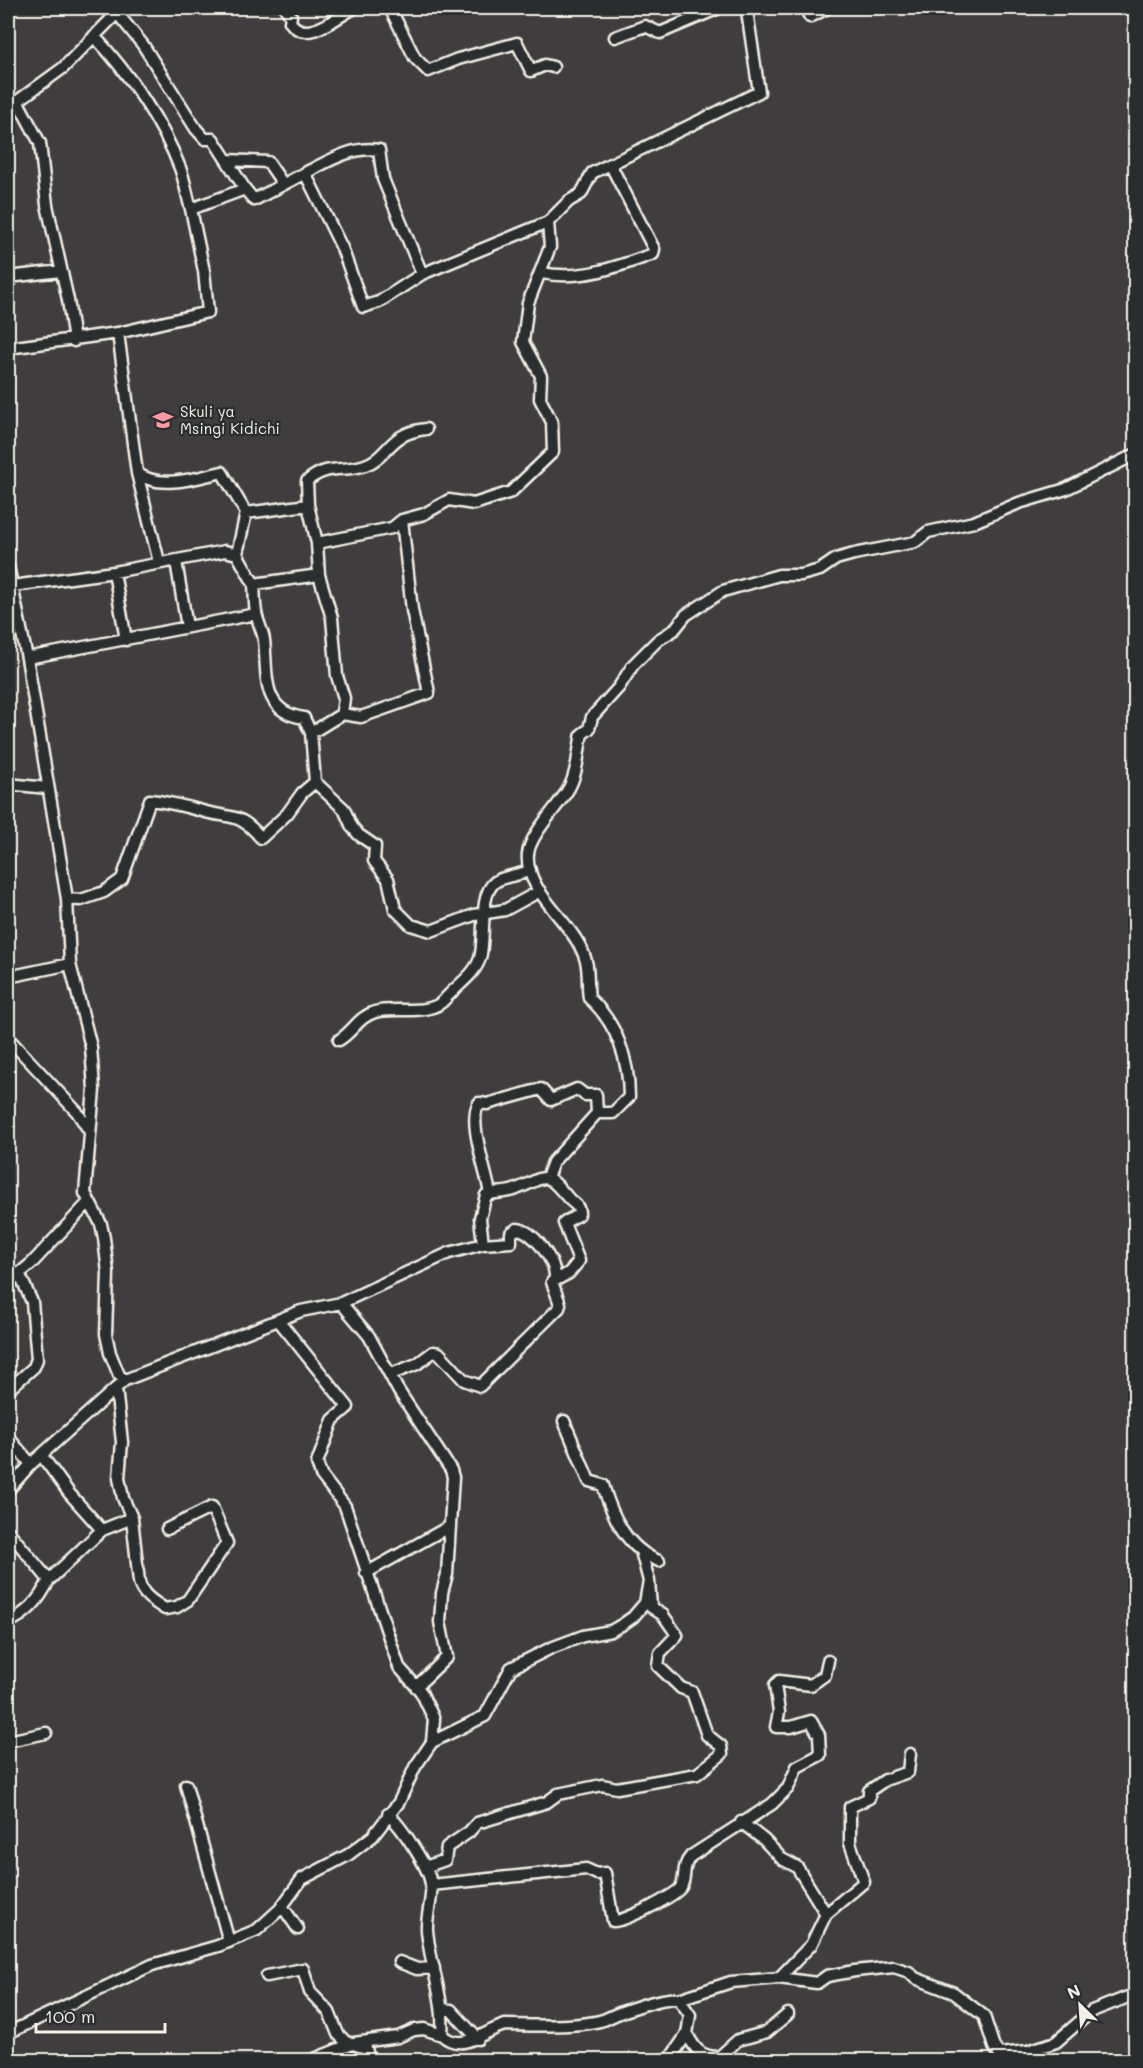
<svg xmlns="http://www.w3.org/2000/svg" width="1143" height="2068" viewBox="0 0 1143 2068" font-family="Mali,sans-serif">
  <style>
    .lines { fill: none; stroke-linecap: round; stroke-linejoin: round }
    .minor-casing { stroke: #f4f1e8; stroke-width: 15 }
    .minor { stroke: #2a2d2e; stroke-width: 10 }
    .labels { text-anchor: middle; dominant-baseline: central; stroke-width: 4.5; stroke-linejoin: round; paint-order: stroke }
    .poi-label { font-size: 15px; fill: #f4f1e8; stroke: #2a2d2e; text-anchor: start }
  </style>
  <rect width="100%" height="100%" fill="#403d3e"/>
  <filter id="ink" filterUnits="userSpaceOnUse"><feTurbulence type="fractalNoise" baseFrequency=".0167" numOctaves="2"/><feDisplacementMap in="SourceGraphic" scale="12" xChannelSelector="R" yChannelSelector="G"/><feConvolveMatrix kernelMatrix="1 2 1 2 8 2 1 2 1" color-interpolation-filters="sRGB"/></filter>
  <g filter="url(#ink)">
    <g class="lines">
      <!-- minor casing -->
      <g class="minor-casing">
        <path id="minor" d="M285,8L291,16L290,22C306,45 335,18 354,8
          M390,8L415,58L428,71L458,59L517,43L531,71L545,65L553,67
          M805,8L810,17L827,8
          M117,13L143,45L196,129L205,139H213L245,189
          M94,36C127,71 163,123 180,168C185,181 187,196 191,209
          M615,37L645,26L660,33L719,8
          M18,102L40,143L47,205L68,300L74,341
          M8,108L63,68L122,8
          M228,160L268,162L283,184
          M305,173C329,161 352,146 379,150L383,179L422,274
          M542,273C580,281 617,267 653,254L654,249L610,164
          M8,277L61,271
          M118,333L137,473L159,562
          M8,348L118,333L208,312L204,271L191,209L245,189L254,200L305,173L342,248L363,307L379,302L422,274L548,222L569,201L581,194L592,173L759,92L747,11L744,8
          M137,473C159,490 197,478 222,472L246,513L308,505L307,481C329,463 343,473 365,465C389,457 388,433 426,429
          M308,505L317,543
          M237,554L246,513
          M176,561L187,627
          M8,566L27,658L67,899L70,964L91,1047L94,1089L85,1193L101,1224L104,1238L108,1273L106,1334L110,1353L119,1375L125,1380
          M114,572L126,640
          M319,575L317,543L392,528L402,520L424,514L449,500L474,504L511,492L553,452L552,422L540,399L541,376L523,342L528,303L550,247L548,222
          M254,584C255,595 254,607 257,617C259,625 263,632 264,640C268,674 260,712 304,718L311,733
          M13,586L114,572L225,551L237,554L254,584L319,575L332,618L337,676L344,698L342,714L311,733L315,782L302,793L287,814L261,838C239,811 229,819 202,811C184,806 168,802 150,800L122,879L104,892L81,900L67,899
          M27,658L256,614
          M342,714L361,717L429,693L412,610L402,520
          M315,782L344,809L352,827L359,835L375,846L374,861L388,879L395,909L411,925L431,931L474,915L505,910L540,891
          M8,784L47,788
          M8,977L70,964
          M8,1038L77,1112L90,1132
          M339,1040C353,1032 358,1017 375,1012C392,1006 431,1017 445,999C456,986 475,975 480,958C486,939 478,895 495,882C505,875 520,876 530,870
          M547,1178L553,1162L597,1113H613L629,1097C629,1060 617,1023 589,998C587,986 589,972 586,961C576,923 524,893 528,854C530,834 559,806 569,788C578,772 578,751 582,734L589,729L592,717L619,687L633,665L658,640L674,630L686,615L723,591L779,575H801L820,570L836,559L854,554L915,542L928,532L974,522L1019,503L1066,489L1136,454
          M490,1194C487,1172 467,1121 479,1103L487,1104L541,1089L551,1100L577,1089L585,1095H596L597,1113
          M8,1283L32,1263L88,1203
          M341,1303L369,1336L398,1390L451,1470L453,1477L447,1574L442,1593L440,1622L447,1657L416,1687
          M279,1321L348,1407L333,1420L317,1463L321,1475L345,1506L399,1667L421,1692L434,1719L432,1742
          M391,1374L417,1364L433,1352L439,1353L464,1380L480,1386L559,1308L560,1304L552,1282L569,1273L579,1261L564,1223L579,1214C579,1205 575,1205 569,1199C543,1168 548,1177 514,1190C505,1193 495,1192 486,1195L480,1218L483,1244
          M116,1388L122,1442L119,1478L123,1498L132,1518L139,1582C142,1595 154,1602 165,1609L177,1607L188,1600L227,1543L212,1507L167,1529
          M8,1390L34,1367L37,1359L32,1302L19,1273
          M564,1421L589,1481L603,1485C612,1516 627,1549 659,1561
          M8,1437L31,1464
          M42,1456L69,1493L102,1530L132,1518
          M8,1490L31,1464L125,1380L301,1311L341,1303L449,1253L483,1244L511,1242V1233L517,1229C533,1230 556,1261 555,1278
          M8,1531L49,1580C40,1599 28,1614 8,1622
          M366,1573L450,1526
          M49,1580L102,1530
          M8,1741L46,1733
          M186,1785L229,1942
          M741,1822L764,1840L782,1859L797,1867L826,1914
          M425,1867L445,1860L447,1847L469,1832L477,1823L547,1802L558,1794L602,1785L617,1788L697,1774L722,1754L721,1746L707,1735L692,1692L681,1688L658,1666L660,1653L677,1635L663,1615L651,1607L649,1581L641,1551
          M431,1885L586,1869L597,1874L605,1873L613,1921C624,1922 677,1895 681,1887C687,1876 681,1867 691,1856L772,1804L788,1788L797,1767L820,1755L819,1735L811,1721L791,1727H776L779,1712L775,1685L779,1681L811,1685L825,1675L828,1661
          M282,1906L298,1929
          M399,1962L417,1969L434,1968
          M267,1976L303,1969L310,1992L329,2012L338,2034L346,2042L366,2048L369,2060
          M779,1978L817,1983L827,1976L855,1971L894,1967L909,1972L915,1978L954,1993L984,2016L994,2047L999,2054L1028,2051L1056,2042L1092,2011L1128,1997
          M679,1999L690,2015L687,2034C695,2049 700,2057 719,2057L738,2040L767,2032L788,2014
          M443,2009L451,2010L478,2039
          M8,2033L152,1965L218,1946L257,1930L280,1909L302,1879L348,1855L373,1836L399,1802L415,1767L432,1742L485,1716L511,1668L551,1648L583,1636L611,1631L623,1624L633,1617L645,1603L649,1581
          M442,2035C463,2054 485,2030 505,2025C528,2025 589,2028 608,2018C620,2012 667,1995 679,1999L731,1982L779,1978L811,1945L826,1914L864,1882L850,1843V1807L869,1798V1791L885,1780L908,1772L910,1754
          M312,2060L354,2043L398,2037L414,2030L424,2029L442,2035C445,1999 430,1966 427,1930C426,1915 433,1899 431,1884C429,1867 401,1826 388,1814
          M669,2060L687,2034"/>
      </g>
      <!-- minor -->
      <use href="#minor" class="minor"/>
    </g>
  </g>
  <!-- icons -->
  <defs>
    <g id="school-bare" transform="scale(1.62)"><path d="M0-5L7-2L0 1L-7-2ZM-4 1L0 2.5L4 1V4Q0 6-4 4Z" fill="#ff9aa2" stroke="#2a2d2e" stroke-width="2.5" paint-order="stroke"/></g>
  </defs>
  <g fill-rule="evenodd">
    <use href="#school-bare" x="163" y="420"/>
  </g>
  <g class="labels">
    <!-- poi labels -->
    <g class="poi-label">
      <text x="180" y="411">Skuli ya<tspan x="180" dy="17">Msingi Kidichi</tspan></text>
    </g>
  </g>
  <!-- margin -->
  <rect width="1143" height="2068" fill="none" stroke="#2a2d2e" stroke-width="30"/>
  <rect x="15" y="15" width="1113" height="2038" fill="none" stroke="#f4f1e8" stroke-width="2" filter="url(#ink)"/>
  <!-- north arrow -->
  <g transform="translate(1080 2005) rotate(335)" stroke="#2a2d2e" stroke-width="4.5" paint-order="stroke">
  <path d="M0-4.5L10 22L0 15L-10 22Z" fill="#f4f1e8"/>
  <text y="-9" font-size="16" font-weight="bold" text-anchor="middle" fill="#f4f1e8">N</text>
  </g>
  <!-- scale -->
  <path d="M36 2023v9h129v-9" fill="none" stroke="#f4f1e8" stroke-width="3"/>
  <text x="45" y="2023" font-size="18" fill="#f4f1e8" stroke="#2a2d2e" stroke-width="4.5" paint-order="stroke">100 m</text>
</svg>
